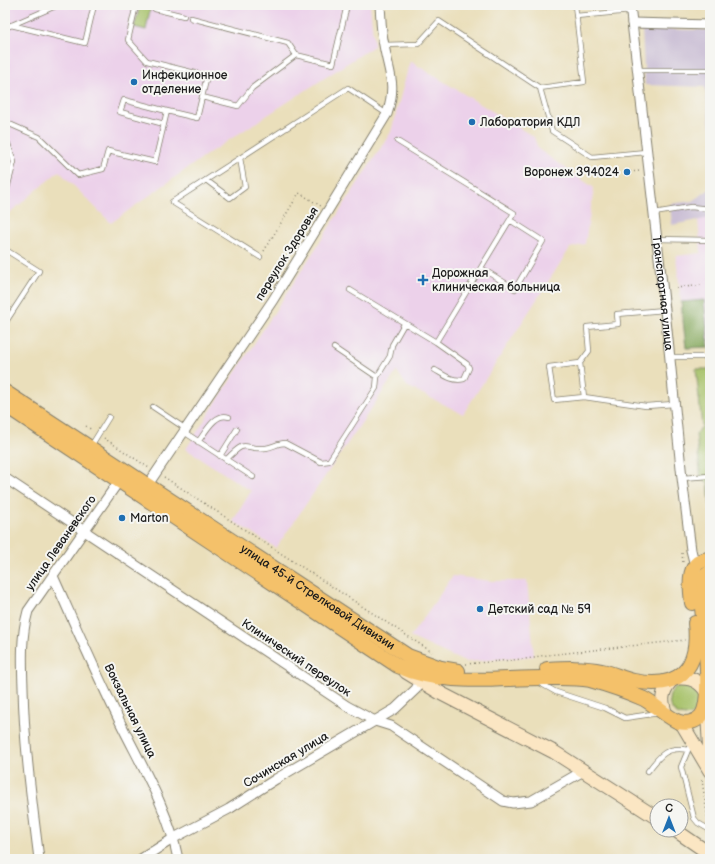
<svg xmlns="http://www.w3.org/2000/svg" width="715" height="864" viewBox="0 0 715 864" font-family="'Balsamiq Sans',sans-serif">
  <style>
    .built { fill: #ecd1ea }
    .industrial { fill: #cbbfd5 }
    .green { fill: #a6c168; stroke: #616e42 }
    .forest { fill: #84a75c; stroke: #50623c }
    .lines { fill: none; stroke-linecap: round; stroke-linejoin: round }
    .service-casing { stroke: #837e6c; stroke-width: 6 }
    .minor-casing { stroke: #837e6c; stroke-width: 11 }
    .secondary-casing { stroke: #837e6c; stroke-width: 15 }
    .primary-casing { stroke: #837e6c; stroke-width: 16 }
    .path { stroke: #837e6c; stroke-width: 1.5; stroke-dasharray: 1 3; stroke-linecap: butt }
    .service { stroke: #fff; stroke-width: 4.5 }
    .minor { stroke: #fff; stroke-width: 9 }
    .secondary { stroke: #fbe6c3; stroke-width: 13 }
    .primary { stroke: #f4c16a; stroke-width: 14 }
    .poi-dot { fill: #1f6fb2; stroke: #f6f6f2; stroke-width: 1.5 }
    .labels { text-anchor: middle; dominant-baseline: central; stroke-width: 4; stroke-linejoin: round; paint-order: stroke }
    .poi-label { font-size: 12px; fill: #1c1c1c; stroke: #f6f6f2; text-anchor: start }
    .street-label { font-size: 12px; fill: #1c1c1c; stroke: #f6f6f2 }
  </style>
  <rect width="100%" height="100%" fill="#f6f6f2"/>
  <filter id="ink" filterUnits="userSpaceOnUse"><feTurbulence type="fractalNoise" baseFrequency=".025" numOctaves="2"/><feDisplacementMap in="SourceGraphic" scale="8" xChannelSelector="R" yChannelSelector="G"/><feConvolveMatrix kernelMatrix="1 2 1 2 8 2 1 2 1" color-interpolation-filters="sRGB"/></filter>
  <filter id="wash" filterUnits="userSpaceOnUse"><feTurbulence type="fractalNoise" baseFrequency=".012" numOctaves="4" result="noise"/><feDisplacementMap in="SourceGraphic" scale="16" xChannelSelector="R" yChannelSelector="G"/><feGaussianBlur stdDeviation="0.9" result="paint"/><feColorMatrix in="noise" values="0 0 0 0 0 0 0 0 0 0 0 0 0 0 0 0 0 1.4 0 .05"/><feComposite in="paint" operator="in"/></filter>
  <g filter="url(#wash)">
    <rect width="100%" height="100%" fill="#eadfbb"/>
    <!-- built -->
    <path class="built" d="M5,5H370L374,46L209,153L111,223L59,171L5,217Z
      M410,61L534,137L538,149L594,188L585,244L570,248L463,414L407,386L397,371L276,548L233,521L251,491L186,449L391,132Z
      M710,218V347L686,348L676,256L701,253L698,219Z
      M453,576L491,581H527L534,656L465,662L410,637Z"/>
    <!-- industrial -->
    <path class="industrial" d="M642,29L710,30V129L705,87L645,85Z
      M710,189V218L672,225L670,204L692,201Z"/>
    <!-- green -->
    <path class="green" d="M140,5H151L146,30L134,27Z
      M696,369H710V505L708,482L701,480L696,434L702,427Z
      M669 700a16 16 0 1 1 32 0a16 16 0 1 1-32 0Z"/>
    <!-- forest -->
    <path class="forest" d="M704,300L709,347L686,348L681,302Z"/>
  </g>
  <g filter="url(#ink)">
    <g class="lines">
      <!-- service casing -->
      <g class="service-casing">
        <path id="service" d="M156,5L155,9L184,16
          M576,16L631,11
          M191,18L288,43L296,55
          M11,25L85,43L94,5
          M5,28L58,5
          M384,45L418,44L439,21L540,88L584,82L575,5
          M637,70H710
          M540,88L552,131L592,157L646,152
          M202,97L238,106L252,88L296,55L333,64L347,5
          M5,122L39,137L78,175L103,169L108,151L155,162L167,111L197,118L207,76L147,61L128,40L136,5
          M164,124L120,112L124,100L167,111
          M5,143L8,144L14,162L5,196
          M206,180L230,198L245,187L240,158
          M654,213L691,207L710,209
          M657,239L710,240
          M5,251L6,250L39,271L5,323
          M260,257L172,202L348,88L387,114
          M481,268L515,289L543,241L510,220
          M350,290L436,342L514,213L397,141
          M670,357H710
          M580,363L589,351L587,327L618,324L617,314L665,310
          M435,370C444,375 453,382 464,379L469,368L467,364L436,342
          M377,377L390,356L392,345L404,324
          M584,397L580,363L549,367L554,400L584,397L646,406L674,404
          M153,407L186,429
          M184,432L253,477
          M198,442C205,433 215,412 229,417
          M91,446L109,417
          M220,456L237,429
          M226,460C249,436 242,451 266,448C273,447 278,443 285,443L321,462L329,461L376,388L377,377L334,348
          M682,478L710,476
          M538,682L556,692L605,708L625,718L659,713
          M691,743L681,767L694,818L698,823L710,830
          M648,771C660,755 667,746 688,750"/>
      </g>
      <!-- minor casing -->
      <g class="minor-casing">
        <g id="minor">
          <path id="s1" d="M630,5L665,310L682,478L691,550L696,570"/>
          <path d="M632,23L710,25"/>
          <path d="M5,478L347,706L375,721L391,726L503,801L513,803L531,801L585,770"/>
          <path d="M145,489L273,300L387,114C397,83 389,74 384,45C381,32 381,18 380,5"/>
          <path d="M53,576C76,627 98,678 123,728C144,770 169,812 178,859"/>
          <path d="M39,859C32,802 24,744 23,687C22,661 21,636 28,611L119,481"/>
          <path d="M141,859L174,838L229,809L276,779L395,709L416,689L422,677"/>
        </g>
      </g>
      <!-- secondary casing -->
      <g class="secondary-casing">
        <path id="secondary" d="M406,672L442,694L554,752L657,818
          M678,678C692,677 703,682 708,696
          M707,706L710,755
          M665,712C661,700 662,692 670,682
          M681,722L710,771
          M675,830L710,854"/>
      </g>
      <!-- primary casing -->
      <g class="primary-casing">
        <g id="primary">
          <path id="s2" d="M5,392L408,656L441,668L458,671"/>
          <path d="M5,405L398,666C445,687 495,678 544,678C559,678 575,677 590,680C608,685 626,691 644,699C655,705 668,718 679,722C687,724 696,722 701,716C715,699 701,610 700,584L702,578L710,572"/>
          <path d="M692,603C690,585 686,560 710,559"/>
          <path d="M547,669C565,668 584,667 602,671C613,673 623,679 634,681C680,690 700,668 695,623"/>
        </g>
      </g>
      <!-- path -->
      <path class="path" d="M630,172L640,171
        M264,251L299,193L321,206
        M676,288L703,285
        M86,426L92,430
        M104,438L149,468
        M164,477L432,652
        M682,553L683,563
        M466,664L534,658L539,656L685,640
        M702,780L708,821"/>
      <!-- service -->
      <use href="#service" class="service"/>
      <!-- minor -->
      <use href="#minor" class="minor"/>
      <!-- secondary -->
      <use href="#secondary" class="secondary"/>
      <!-- primary -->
      <use href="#primary" class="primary"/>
    </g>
  </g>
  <!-- markers -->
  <g class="poi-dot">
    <circle cx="134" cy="82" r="4"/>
    <circle cx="472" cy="122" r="4"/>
    <circle cx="627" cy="172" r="4"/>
    <path d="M421 274h4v4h4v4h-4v4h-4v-4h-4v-4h4z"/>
    <circle cx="122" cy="518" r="4"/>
    <circle cx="480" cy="609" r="4"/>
  </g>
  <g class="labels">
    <!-- poi labels -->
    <g class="poi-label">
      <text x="142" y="75">Инфекционное<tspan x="142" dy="14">отделение</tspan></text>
      <text x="480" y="122">Лаборатория КДЛ</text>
      <text x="619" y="172" text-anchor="end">Воронеж 394024</text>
      <text x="432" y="273">Дорожная<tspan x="432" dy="14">клиническая больница</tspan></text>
      <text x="130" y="518">Marton</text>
      <text x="488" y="609">Детский сад № 59</text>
    </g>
    <!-- street labels -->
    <g class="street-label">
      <text transform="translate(287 254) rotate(-58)">переулок Здоровья</text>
      <text stroke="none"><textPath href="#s1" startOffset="290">Транспортная улица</textPath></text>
      <text transform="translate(61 543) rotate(-55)">улица Леваневского</text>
      <text stroke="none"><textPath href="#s2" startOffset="374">улица 45-й Стрелковой Дивизии</textPath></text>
      <text transform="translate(296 658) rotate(34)">Клинический переулок</text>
      <text transform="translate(130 711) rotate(64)">Вокзальная улица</text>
      <text transform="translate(286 760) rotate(-31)">Сочинская улица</text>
    </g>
  </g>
  <!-- margin -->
  <rect width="715" height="864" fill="none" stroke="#f6f6f2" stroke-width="20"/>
  <!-- north arrow -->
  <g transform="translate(669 818)"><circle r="19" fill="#f6f6f2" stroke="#9f9f9c"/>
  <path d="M0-3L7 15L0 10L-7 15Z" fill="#1f6fb2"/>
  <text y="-6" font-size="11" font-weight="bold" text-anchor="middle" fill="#1c1c1c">С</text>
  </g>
</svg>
